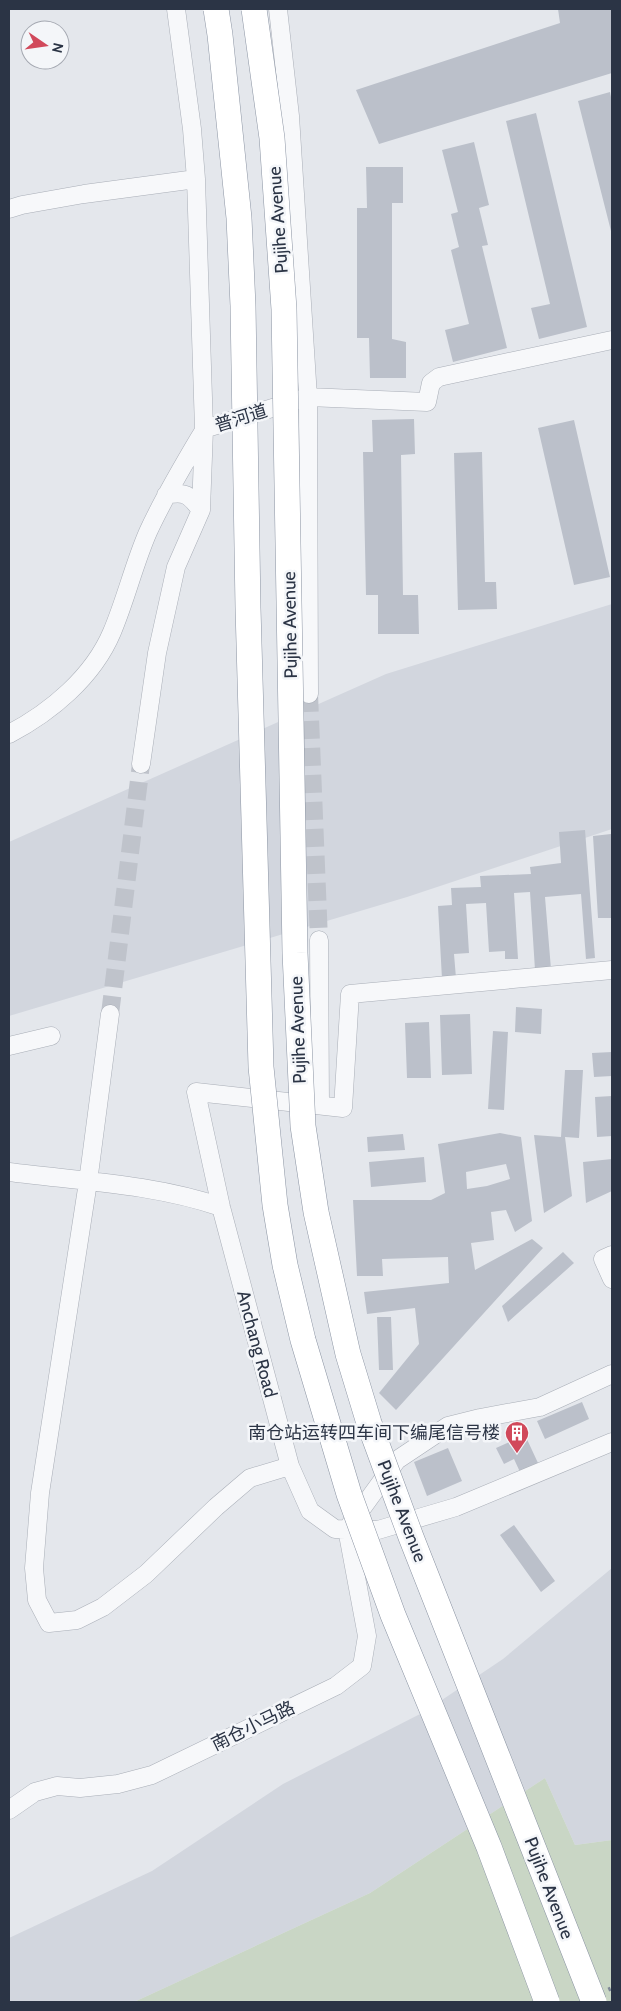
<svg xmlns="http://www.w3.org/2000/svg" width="621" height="2011" viewBox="0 0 621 2011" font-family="Cabin,'Noto Sans SC',sans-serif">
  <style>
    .built { fill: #d2d6de }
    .green { fill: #c9d6c5 }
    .building { fill: #bbc0ca; fill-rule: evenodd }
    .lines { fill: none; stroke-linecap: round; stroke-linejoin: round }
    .minor-tunnel { stroke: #bfc3cb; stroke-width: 18; stroke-dasharray: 18 9; stroke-linecap: butt }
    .minor-casing { stroke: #a9aeb7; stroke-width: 19 }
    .minor { stroke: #f7f8fa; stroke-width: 18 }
    .rail { stroke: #7d8696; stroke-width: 4; stroke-dasharray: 2.5 5; stroke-linecap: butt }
    .highway-bridge-casing { stroke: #8b94a3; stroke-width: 26; stroke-linecap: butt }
    .highway-bridge { stroke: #fff; stroke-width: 25 }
    .labels { text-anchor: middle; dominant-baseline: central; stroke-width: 5; stroke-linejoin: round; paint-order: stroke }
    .street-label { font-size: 18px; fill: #2b3445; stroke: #f4f6f9 }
    .poi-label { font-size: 18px; fill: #2b3445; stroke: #f4f6f9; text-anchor: end }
  </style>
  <rect width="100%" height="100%" fill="#e4e7ec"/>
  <!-- built -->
  <path class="built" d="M612,604V829L407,897L9,1016V842L386,674Z
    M612,1568V1840L575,1845L545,1778L370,1893L134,2002H9V1938L152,1871L283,1784L424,1712L503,1659Z"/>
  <!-- green -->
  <path class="green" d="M545,1778L575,1845L612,1840V2002H134L370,1893Z"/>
  <!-- building -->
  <path class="building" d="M558,9H611L612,73L379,144L356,90L560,23Z
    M610,92L612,102V235L578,101Z
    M536,113L587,327L539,339L531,308L550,304L506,121Z
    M474,142L489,205L479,208L488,245L482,246L507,348L453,362L445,330L469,324L451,250L459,247L451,214L458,212L442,150Z
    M366,167H403V203H392V339L406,342V378H370L369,338H357V208H367Z
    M414,419L415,454L401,455L403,595H418L419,634H378V595H366L363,452H373L372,420Z
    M574,420L610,577L574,585L538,428Z
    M482,452L485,582H496L497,609L458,610L454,453Z
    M585,830L595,958L586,959L581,894L545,897L551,969L535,970L530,892L514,893L518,959H505V951L489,952L486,903L466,904L469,953L454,954L456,978L442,979L438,906L452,905L451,888L481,887L480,876L531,874L530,867L561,863L559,832Z
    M611,834L612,918H598L593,836Z
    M516,1007L542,1009L541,1034L515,1032Z
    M470,1014L472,1074L442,1075L440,1015Z
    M429,1022L431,1078H407L405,1023Z
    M493,1031L508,1032L504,1110L488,1109Z
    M612,1052V1076L594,1077L592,1053Z
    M565,1070H583L579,1138L565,1137L572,1196L544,1213L534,1135L561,1137Z
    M612,1096V1136L597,1137L595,1097Z
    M500,1133L521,1137L532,1221L515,1232L506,1210L491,1212L494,1240L471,1243L475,1270L532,1239L543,1248L396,1410L379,1393L419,1344L415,1308L367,1314L364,1292L449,1283L448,1257L382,1259L383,1276H357L353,1200H431L445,1193L438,1144ZM506,1164L510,1179L487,1186L467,1189L466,1172Z
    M403,1134L405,1150L368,1152L367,1137Z
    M424,1157L426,1182L371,1187L369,1162Z
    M612,1159V1191L586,1203L583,1162Z
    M563,1252L574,1263L508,1322L502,1306Z
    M377,1317H391L393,1370H379Z
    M582,1402L589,1419L545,1439L537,1421Z
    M525,1435L538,1463L520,1472L514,1459L504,1464L496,1448Z
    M448,1448L462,1481L427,1496L414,1462Z
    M514,1525L555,1581L541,1592L500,1535Z"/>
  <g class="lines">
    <!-- minor-tunnel -->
    <path class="minor-tunnel" d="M309,694L319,940
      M110,1014L141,764"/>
    <!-- minor casing -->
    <g class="minor-casing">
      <path id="minor" d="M9,209L22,205L84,194L196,179
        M204,429L308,397L290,116L278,9
        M166,495C186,491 189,495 201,510
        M309,694L308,397L427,402L431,383L439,377L612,340
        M9,734C51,712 93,677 112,632C126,599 134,564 148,532C164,497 184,464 203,432
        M141,764L157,653L176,567L201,510L204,429L196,179L192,129L176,9
        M319,940L320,1105
        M612,970L350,994L343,1108L196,1092L221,1207L290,1466L310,1511L335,1529L378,1530L456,1507L612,1442
        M110,1014L88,1182L40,1493L34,1568L37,1600L49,1623L77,1620L103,1607L146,1574L216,1507L250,1478L290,1466
        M9,1046L51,1036
        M9,1172C79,1181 154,1184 221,1207
        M612,1255L603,1259L612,1279
        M9,1810L35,1792L57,1786L80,1788L118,1784L152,1775L336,1686L362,1666L367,1636L347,1529L397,1460L448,1426L480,1418L540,1407L612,1374"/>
    </g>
    <!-- minor -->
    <use href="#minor" class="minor"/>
    <!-- rail -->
    <path class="rail" d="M581,2002L612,1988"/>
    <!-- highway-bridge casing -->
    <g class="highway-bridge-casing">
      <path id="highway-bridge" d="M216,9L220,35L239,218L243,306L248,608L261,1067L275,1205L285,1265L303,1340L349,1494L393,1615L489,1847L547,2002
        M254,9L272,138L284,309L295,953L303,1126L316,1212L348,1354L369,1423L411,1537L594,2002"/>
    </g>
    <!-- highway-bridge -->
    <use href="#highway-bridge" class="highway-bridge"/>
  </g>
  <!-- icons -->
  <defs>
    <g id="building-pin" transform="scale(1.25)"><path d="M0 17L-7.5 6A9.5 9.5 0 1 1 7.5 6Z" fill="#d1495b" stroke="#f4f6f9"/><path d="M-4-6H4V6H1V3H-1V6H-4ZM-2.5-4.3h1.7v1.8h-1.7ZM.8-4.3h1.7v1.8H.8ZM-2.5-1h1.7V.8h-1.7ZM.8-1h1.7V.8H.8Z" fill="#fff"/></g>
  </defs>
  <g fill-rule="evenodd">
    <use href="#building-pin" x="517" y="1433"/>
  </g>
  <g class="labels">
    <!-- street labels -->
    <g class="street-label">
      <text transform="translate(278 220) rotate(-94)">Pujihe Avenue</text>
      <text transform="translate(241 418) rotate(-17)">普河道</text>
      <text transform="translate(290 625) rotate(-91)">Pujihe Avenue</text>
      <text transform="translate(298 1030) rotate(-92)">Pujihe Avenue</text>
      <text transform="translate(257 1344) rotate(75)">Anchang Road</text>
      <text transform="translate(402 1511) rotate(69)">Pujihe Avenue</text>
      <text transform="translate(253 1726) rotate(-26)">南仓小马路</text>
      <text transform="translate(549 1888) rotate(69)">Pujihe Avenue</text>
    </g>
    <!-- poi labels -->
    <g class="poi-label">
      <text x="500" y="1433">南仓站运转四车间下编尾信号楼</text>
    </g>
  </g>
  <!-- border -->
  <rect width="621" height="2011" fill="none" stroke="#2b3445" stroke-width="20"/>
  <!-- north arrow -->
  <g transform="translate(45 45) rotate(103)"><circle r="24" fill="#f4f6f9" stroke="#a4a8b1"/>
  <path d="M0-4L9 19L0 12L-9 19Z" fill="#d1495b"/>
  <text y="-8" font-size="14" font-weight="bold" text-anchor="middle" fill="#2b3445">N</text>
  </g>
</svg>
